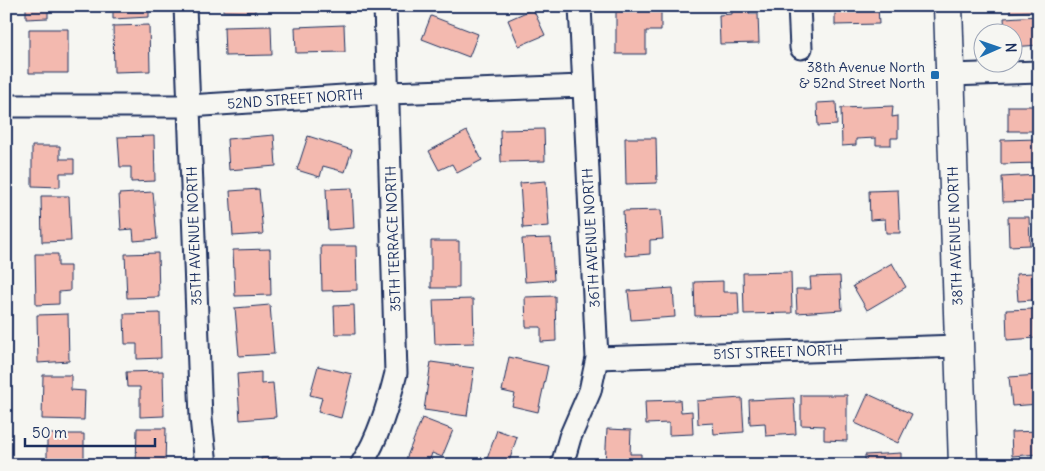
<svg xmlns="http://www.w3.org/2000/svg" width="1045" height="471" viewBox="0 0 1045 471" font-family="Delius,sans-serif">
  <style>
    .building { fill: #f3b9af; stroke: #1b2f5e }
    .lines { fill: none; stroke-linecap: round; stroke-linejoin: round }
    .street-casing { stroke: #1b2f5e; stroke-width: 25 }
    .secondary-casing { stroke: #1b2f5e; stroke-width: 31 }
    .street { stroke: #f6f6f2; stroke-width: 21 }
    .secondary { stroke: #f6f6f2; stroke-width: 28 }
    .poi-dot { fill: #1f6fb2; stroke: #f6f6f2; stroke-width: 2 }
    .labels { text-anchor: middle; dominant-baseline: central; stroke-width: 4; stroke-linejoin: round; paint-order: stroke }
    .poi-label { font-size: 14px; fill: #1b2f5e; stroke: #f6f6f2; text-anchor: end }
    .street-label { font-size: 14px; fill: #1b2f5e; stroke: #f6f6f2 }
  </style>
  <rect width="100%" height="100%" fill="#f6f6f2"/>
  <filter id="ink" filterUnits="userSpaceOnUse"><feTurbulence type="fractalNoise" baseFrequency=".02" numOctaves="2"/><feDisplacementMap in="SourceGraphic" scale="10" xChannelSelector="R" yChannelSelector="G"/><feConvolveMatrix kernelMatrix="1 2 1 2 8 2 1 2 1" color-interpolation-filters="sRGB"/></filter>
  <g filter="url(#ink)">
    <!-- building -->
    <path class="building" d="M26,6H48V18L26,19Z
      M113,6H149V17L113,19Z
      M223,6H255V12L223,11Z
      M732,6H749V14H758L759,43L720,44L719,15L732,14Z
      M835,6H878L879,24L835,25Z
      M1010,6H1032L1033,11L1010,12Z
      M616,8H661V31H646V54H616Z
      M533,9L545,35L519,46L508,20Z
      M431,16L478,34L469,57L422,39Z
      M1039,16V45L1012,47V32H1005L1004,18Z
      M149,25L150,71L114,72L113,26Z
      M344,25L345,52L296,53L295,27Z
      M271,26L272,55L225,56L224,27Z
      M29,29H68V73H29Z
      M836,102L837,125L818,126L817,103Z
      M893,106L892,117L898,116V138H891V145H876V138L856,139V145L842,146L841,108Z
      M1008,106H1039V131H1008Z
      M544,129L545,161L501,162L500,130Z
      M467,131L482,160L457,173L452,164L439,170L429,151Z
      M274,135L276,166L229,170L227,139Z
      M154,136L155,181L131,182V167H120L118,137Z
      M308,136L352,150L345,172L323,166L320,177L297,170Z
      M625,138H656L657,183L626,184Z
      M1039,139V163L1001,164V140Z
      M32,146H60V159H74V173H60V187L32,186Z
      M1039,175V201L1003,202L1002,177Z
      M546,181L549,226L523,228L520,183Z
      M352,188L354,228L328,230L326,189Z
      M259,189L263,234L233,236L230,191Z
      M898,190L900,233H886L885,219L870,220L869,191Z
      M153,192L157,239L134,241L133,229L121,230L119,194Z
      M41,196H69L71,241L42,242Z
      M661,210L663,239L650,240V254L625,256L623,211Z
      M1008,217H1029L1030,245L1009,246Z
      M551,238L554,280L525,282L522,239Z
      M431,241H459V288H431Z
      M321,246H356L357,290L322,291Z
      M270,249L271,295L235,296L233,250Z
      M158,253L159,297L127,298L125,254Z
      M35,254H58V266H70V291L59,292V304L36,305Z
      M892,263L906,287L867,310L853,286Z
      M791,272L792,313L744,314L743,273Z
      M1032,273L1033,300L1018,301L1016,274Z
      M840,276L842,310L797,313L796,289H811L810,277Z
      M723,281V292H738L739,315L695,316L694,282Z
      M673,288L675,317L631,320L628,291Z
      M555,296L556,341L541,342V327H526L525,297Z
      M473,299L474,343L435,344L433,300Z
      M270,305L274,354L239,356L235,308Z
      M354,305L355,334H335L334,306Z
      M1034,309L1036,338L1007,340L1006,310Z
      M160,313L161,358L137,359V344H125L124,314Z
      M68,314L69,361L38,363L37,315Z
      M509,357L548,366L538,412L512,406L515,394L502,391Z
      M431,362L474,368L467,416L424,410Z
      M318,366L352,374L341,418L318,412L322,398L310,395Z
      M163,371L164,416L140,417V387H127L126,372Z
      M261,372V384L273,383L276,417L240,420L237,374Z
      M43,375H71V390L85,391L84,420L42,419Z
      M1039,375V404L1012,406L1009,377Z
      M868,394L912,414L898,443L855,423Z
      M801,395H847V441L824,440V426L801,425Z
      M742,398L744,432L714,434L713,423L698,424L697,401Z
      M794,398L796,434L766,436L765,423L750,424L749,400Z
      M680,400L681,412L692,411L693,434L669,435V423L646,424L645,401Z
      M422,418L453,430L442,457L432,453L428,465H422L406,459Z
      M137,428H166L165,465H136Z
      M607,429L631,430L630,454H641V465H605Z
      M497,430L517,437L508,465H495L486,462Z
      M1039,431V454L1012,456L1011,432Z
      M47,434H84V465H47Z
      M901,453V465H865V455Z
      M280,457V465H262L261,458Z"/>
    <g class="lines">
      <!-- street casing -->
      <g class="street-casing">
        <path id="street" d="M185,6L201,418L206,465
          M799,6L801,48
          M951,75L1039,72
          M6,106H189L389,93L583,86
          M597,358L958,346
          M361,465C379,437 388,405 396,373L385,6
          M562,465L570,437L590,391L597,358L580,6"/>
      </g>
      <!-- secondary casing -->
      <g class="secondary-casing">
        <path id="secondary" d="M948,6L963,465"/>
      </g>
      <!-- street -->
      <use href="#street" class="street"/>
      <!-- secondary -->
      <use href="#secondary" class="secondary"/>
    </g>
  </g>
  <!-- markers -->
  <rect class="poi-dot" x="930" y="70" width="10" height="10" rx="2.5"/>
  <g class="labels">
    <!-- poi labels -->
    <g class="poi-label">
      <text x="925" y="67">38th Avenue North<tspan x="925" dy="16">&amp; 52nd Street North</tspan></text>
    </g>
    <!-- street labels -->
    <g class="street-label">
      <text transform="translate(295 99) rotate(-4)">52ND STREET NORTH</text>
      <text transform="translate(194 236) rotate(-92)">35TH AVENUE NORTH</text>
      <text transform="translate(955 236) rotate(-92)">38TH AVENUE NORTH</text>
      <text transform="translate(591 238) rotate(-93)">36TH AVENUE NORTH</text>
      <text transform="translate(393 239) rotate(-92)">35TH TERRACE NORTH</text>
      <text transform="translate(778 352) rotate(-2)">51ST STREET NORTH</text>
    </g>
  </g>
  <!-- margin -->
  <rect width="1045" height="471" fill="none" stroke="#f6f6f2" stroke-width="25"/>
  <rect x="12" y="12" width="1020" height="446" fill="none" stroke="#1b2f5e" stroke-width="2" filter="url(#ink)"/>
  <!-- north arrow -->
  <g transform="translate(998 48) rotate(88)"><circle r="24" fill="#f6f6f2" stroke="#9ea6b7"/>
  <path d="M0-4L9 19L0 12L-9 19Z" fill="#1f6fb2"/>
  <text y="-8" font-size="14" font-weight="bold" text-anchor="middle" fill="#1b2f5e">N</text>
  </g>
  <!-- scale -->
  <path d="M25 438v8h130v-8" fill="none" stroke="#1b2f5e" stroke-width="2.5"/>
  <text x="32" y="438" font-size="15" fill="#1b2f5e" stroke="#f6f6f2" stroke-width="4" paint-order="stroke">50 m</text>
</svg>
